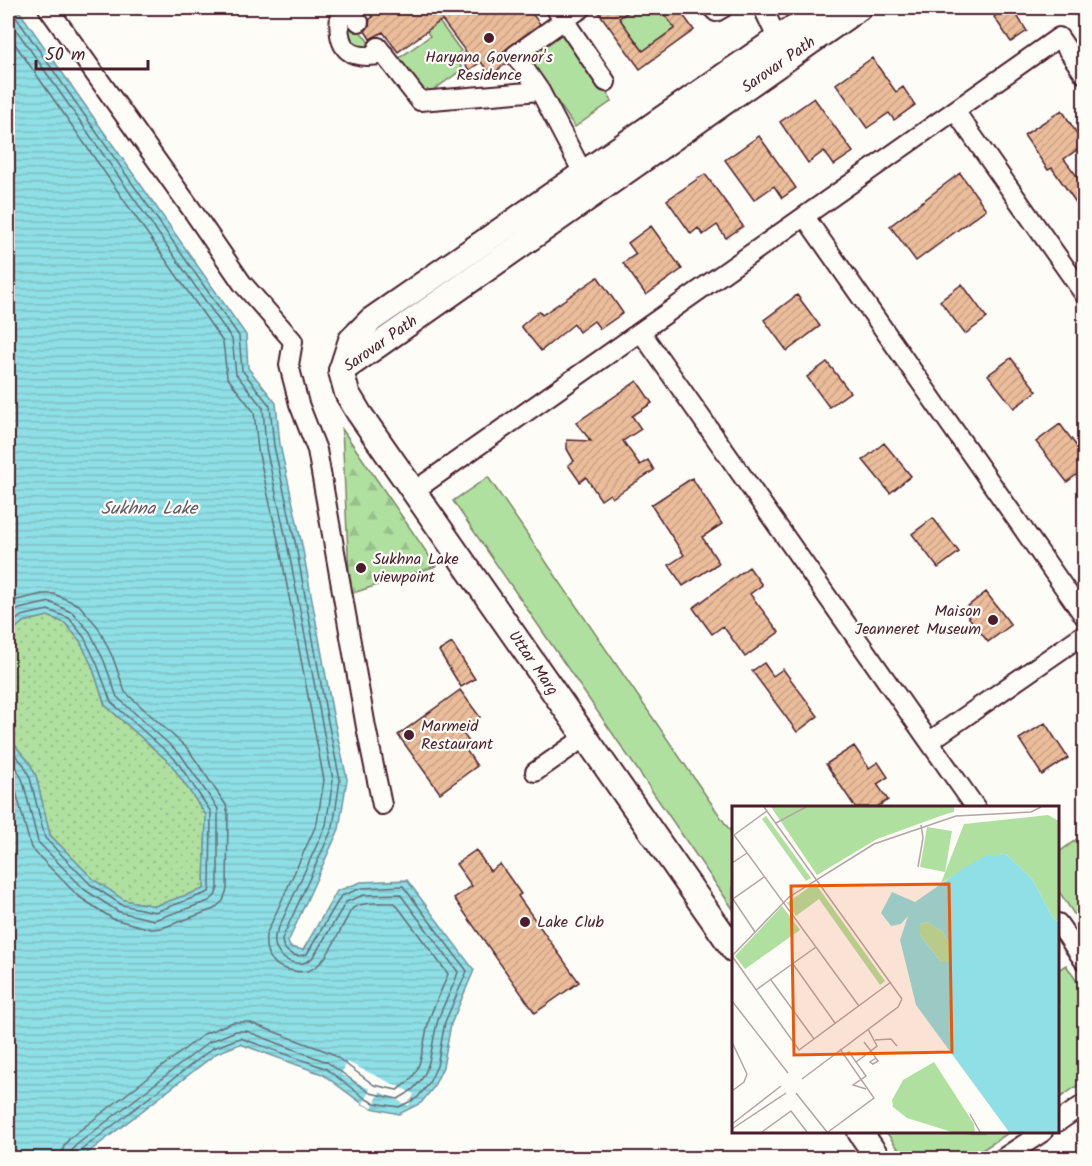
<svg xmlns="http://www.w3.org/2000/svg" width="1092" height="1166" viewBox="0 0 1092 1166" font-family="Kalam,sans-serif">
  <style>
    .grass { fill: url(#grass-dots); stroke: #7c8066; stroke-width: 1.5 }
    .forest { fill: url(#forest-firs); stroke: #7c8066; stroke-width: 1.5 }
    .park { fill: #afe0a0; stroke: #7c8066; stroke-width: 1.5 }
    .water { fill: url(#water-rules); stroke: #73929b; stroke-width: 1.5 }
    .pier { fill: #fdfcf7 }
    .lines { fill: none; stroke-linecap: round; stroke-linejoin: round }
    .shore { stroke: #656c76; stroke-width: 1.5 }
    .building { fill: url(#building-hatch); stroke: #4a1f2b; stroke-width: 1.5 }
    .minor-casing { stroke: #4a1f2b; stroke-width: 22 }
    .major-casing { stroke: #4a1f2b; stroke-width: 28 }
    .minor { stroke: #fdfcf7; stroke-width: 18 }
    .major { stroke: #fdfcf7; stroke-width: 24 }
    .poi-dot { fill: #4a1f2b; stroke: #fdfcf7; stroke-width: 2 }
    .labels { text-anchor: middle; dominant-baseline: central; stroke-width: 4.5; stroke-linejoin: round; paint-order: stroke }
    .poi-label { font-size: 16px; fill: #4a1f2b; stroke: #fdfcf7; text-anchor: start }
    .street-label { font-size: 16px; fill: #4a1f2b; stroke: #fdfcf7 }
    .water-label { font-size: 18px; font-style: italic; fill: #5e5963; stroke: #fdfcf7 }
    .inset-road { fill: none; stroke: #b5a4a5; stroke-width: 1.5 }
    .view { fill: #e8590c; fill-opacity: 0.15; stroke: #e8590c; stroke-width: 3 }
    .inset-edge { fill: none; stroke: #4a1f2b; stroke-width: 3 }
  </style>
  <defs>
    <pattern id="grass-dots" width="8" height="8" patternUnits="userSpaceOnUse" patternTransform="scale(1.5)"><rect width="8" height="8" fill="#afe0a0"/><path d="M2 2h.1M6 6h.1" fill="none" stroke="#98c08a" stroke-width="1.8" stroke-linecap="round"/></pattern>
    <pattern id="forest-firs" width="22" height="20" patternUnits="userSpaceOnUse" patternTransform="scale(1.5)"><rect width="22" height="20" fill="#afe0a0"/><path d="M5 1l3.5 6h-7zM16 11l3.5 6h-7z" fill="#98c08a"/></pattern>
    <pattern id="water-rules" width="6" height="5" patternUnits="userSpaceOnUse" patternTransform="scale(1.5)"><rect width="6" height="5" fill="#8edfe6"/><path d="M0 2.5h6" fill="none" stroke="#7cbfc5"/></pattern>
    <pattern id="building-hatch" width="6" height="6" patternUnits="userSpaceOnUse" patternTransform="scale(1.5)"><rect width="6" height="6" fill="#ebbd9b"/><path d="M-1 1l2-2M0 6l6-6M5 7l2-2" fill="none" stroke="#cba286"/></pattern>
  </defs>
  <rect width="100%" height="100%" fill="#fdfcf7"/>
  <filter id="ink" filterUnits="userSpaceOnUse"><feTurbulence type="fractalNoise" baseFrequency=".0167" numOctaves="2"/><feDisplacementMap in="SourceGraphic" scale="12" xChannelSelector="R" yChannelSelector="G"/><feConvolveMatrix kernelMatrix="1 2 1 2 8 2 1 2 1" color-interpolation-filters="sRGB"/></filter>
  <g filter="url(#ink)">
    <!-- grass -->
    <path class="grass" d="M48,616L65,623L80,641L92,666L105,705L171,764L206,815L204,889L155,906L124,900L93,879L50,835L36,776L29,762L8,737V635L23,622Z"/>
    <!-- forest -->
    <path class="forest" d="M342,429L436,566L350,594Z"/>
    <!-- park -->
    <path class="park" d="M634,8H659L675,28L643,51L619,18Z
      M432,12L461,51L454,57L463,69L425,96L398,59L430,36L420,22Z
      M347,14L377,53L347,44Z
      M563,30L612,101L575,127L526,56Z
      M488,477L733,835V909L453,501Z
      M1084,834V929L1058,890V853Z
      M1066,965L1084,992V1081L1058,1099V970Z
      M886,1132H1010L970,1158H905Z"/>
    <!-- water -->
    <path class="water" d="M8,8H17L246,335L248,368L276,403L280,445L302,545L333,715L347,779L339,829L288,942L290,947L303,950L337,891L361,882L407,880L474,970L451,1024L443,1067L433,1088L421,1103L399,1114L372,1108L363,1104L322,1074L240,1044L217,1053L81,1158H8V737L29,762L36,776L50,835L93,879L124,900L155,906L204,889L206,815L171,764L105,705L92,666L80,641L65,623L48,616L23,622L8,635Z"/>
    <!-- pier -->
    <path class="pier" d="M347,1062L414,1094L409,1106L380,1092L372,1108L363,1104L370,1089L341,1075Z"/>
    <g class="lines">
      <!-- shore -->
      <path class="shore" d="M12,8L13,13L239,336L242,370L270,406L274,446L296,546L327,717L340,780L333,827L282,939C282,952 295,959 307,954L341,896L362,888L403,886L467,971L445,1022L437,1066L428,1085L417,1098L399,1107L374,1103L366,1099L325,1068L240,1038L213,1048L80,1151L78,1158
        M8,18L232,339L236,374L263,408L266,448L288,548L333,780L326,825L275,936C271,958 300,973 314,956L346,902L364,895L400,894L458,972C453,989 443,1004 438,1020C428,1054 435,1080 398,1099L370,1093L327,1062L246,1031H236L209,1042L75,1146L71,1152L70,1158
        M8,34L223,342L227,377L254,412L258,450L280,549L324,780L317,823L266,935C265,944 266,954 273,961C278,968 286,969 294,971C323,978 334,940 346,920C348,916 350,911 353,908C364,901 382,903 395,903L448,974C443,988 435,1002 430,1017C421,1044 426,1075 397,1090L374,1085L331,1053L248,1022H233L204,1034L70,1138L64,1146L61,1158
        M8,605L17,600L42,594H54L79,605L98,627L113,658L125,692L188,749L226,805L228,814L227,889L223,901L214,909L162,928L151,929L113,919L78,896L31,848L14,784L8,772
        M8,617L19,609L50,602L73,613L90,632L104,661L117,697L181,755L218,809V888L215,896L209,901L154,920L119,912L85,890L38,842L23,781L17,769L8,758
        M8,627L21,616L48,610L69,618L84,637L97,664L111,702L176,760L211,812L210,888L209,892L155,912L122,905L90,884L45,838L30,778L24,765L8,747"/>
    </g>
    <!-- building -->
    <path class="building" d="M366,8H466L471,15L480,8H528L540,24L500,54L507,63L491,75L481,62L469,70L459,57L466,52L442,20L398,52L383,32L370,39L365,31L369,26L370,19L373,17Z
      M607,8H634L619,18L643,51L675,28L659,8H678L694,30L640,69L599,13Z
      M1007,8H1012L1027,31L1011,42L994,17Z
      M872,58L896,92L903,87L915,105L894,120L889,113L867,128L836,84Z
      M814,98L853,152L834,165L824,151L808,163L780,122Z
      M1062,110L1084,145L1064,159L1079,179L1084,175V214L1052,168L1048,170L1024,135Z
      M759,136L796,188L782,198L774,186L754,200L725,160Z
      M960,173L986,209L916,261L890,226Z
      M705,174L743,226L726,238L717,225L703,235L698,228L691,234L667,200Z
      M651,226L682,269L646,295L623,263L636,254L628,243Z
      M598,277L623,313L600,329L594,321L579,332L574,324L541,351L521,326L539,311L542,315Z
      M962,284L987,318L965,334L940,301Z
      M797,295L820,326L787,351L764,320Z
      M1011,358L1037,391L1014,408L988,375Z
      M827,362L850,392L829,407L807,377Z
      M637,381L652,403L632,416L641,429L623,441L640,465L648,460L654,470L612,498L610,494L601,500L586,477L580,482L568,465L574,461L567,449V440L591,441L576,423Z
      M1060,424L1084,456V469L1067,482L1036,442Z
      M884,443L911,476L890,493L863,460Z
      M692,478L722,524L702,537L719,563L683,586L669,565L684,555L651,505Z
      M933,518L959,552L938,568L912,534Z
      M749,567L762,585L750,594L779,632L745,657L723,626L712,634L693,608Z
      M986,592L1011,625L988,642L963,610Z
      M452,643L475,679L461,687L439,651Z
      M764,663L773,676L783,669L818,716L797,732L752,671Z
      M460,690L480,717L461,731L470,743L464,747L477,766L440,793L398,735Z
      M1045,723L1068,758L1042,775L1019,739Z
      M854,746L869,768L878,762L888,777L877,784L888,800L877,807H855L826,764Z
      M476,850L490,871L500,864L521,894L518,896L579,982L535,1013L454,898L472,886L456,864Z"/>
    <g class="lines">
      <!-- minor casing -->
      <g class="minor-casing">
        <path id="minor" d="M48,8L192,210L242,283L293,341L289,365L299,404L317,450L366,727L382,805
          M555,8L564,20L515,55L540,91L583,173
          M582,8L564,20L606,82
          M712,8L716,12L723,8
          M763,8L777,38
          M359,22L347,9L340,16C336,51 351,61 384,54
          M378,47L420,101L540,91
          M955,111L1084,294
          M805,217L1084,616
          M641,332L976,808
          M414,491L1059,37L1084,74
          M930,741L1084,634
          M535,772L585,737
          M1058,923L1084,961
          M1058,1122L1084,1104
          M1003,1158L1043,1132"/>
      </g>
      <!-- major casing -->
      <g class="major-casing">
        <g id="major">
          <path id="s1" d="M341,371L347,393L359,413L734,950"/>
          <path id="s2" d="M341,371L859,8"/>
          <path d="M341,371L351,340L371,320L822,8"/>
          <path d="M860,1132L878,1158"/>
        </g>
      </g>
      <!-- minor -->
      <use href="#minor" class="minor"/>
      <!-- major -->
      <use href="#major" class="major"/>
    </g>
  </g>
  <!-- markers -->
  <g class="poi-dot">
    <circle cx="489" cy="38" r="6"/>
    <circle cx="361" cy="568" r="6"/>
    <circle cx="993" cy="620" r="6"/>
    <circle cx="409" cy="735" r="6"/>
    <circle cx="525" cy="922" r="6"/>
  </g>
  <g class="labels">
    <!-- poi labels -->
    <g class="poi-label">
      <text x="489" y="57" text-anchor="middle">Haryana Governor's<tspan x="489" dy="18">Residence</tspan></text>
      <text x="373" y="559">Sukhna Lake<tspan x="373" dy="18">viewpoint</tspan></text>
      <text x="981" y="611" text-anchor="end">Maison<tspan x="981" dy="18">Jeanneret Museum</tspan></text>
      <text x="421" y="726">Marmeid<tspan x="421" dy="18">Restaurant</tspan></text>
      <text x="537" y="922">Lake Club</text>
    </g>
    <!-- street labels -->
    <g class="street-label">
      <text stroke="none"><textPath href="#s2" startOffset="534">Sarovar Path</textPath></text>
      <text stroke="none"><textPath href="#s2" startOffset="48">Sarovar Path</textPath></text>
      <text stroke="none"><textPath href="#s1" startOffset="351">Uttar Marg</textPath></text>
    </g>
    <!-- water labels -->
    <g class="water-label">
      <text x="149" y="509">Sukhna Lake</text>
    </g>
  </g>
  <!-- overview -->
  <g transform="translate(732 806)">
    <rect width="327" height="327" fill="#fdfcf7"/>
    <path d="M195,116L211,126L220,143L215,156H209L188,129V118ZM202,256L242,318L243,326H220L175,312L161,301L160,294L171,274Z" fill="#afe0a0"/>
    <path d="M39,1H206L214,8L145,33L85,69ZM316,9L327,15V116L321,112L300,73L274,48L253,51L209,77L232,18Z" fill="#afe0a0"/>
    <path d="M159,1H222V6L184,15L178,8L162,10ZM34,10L79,72L74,75L30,13ZM195,21L220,25L213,66L188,61ZM83,77L153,175L148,179L87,93L64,110L55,97ZM50,100L68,124L13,163L3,150Z" fill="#afe0a0"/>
    <path d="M274,48L300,73L321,112L327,116V326H277L184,199L168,134L176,110L169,118L159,120L149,107L160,86L183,96L232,62L253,50ZM195,116L211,126L220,143L215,156H209L188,129V118Z" fill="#8edfe6" fill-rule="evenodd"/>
    <path class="inset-road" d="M32,1L170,193M44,17L74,1M2,29L127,200M2,29L35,5M0,57L15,47M186,61L191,32L189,19M23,126L1,93L32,71M0,150L57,91L142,38L224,10L299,6L309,1M0,150L67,244L159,176M61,158L103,217M39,174L82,233M24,184L84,141M0,195L56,267M136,223L145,240L139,245L146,255L141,258L138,256L144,252M143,234L159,233L165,240M0,236L15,268L12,276L0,285M111,250L117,246L134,270L121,279L134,283M124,256L139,245L132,236M70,273L166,201L170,193M64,287L95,326M238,308L248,326M0,318L49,280M0,323L54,287M30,326L59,305L75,326M96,326L142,292L108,243"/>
    <path class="view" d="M217,78L220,246L62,249L59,80Z"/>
    <rect width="327" height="327" class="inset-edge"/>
  </g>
  <!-- margin -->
  <rect width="1092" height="1166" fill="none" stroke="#fdfcf7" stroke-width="30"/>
  <rect x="15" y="15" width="1062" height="1136" fill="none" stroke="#4a1f2b" stroke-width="2" filter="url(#ink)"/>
  <!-- scale -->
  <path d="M36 60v9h112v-9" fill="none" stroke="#4a1f2b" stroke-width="3"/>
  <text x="45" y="60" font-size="18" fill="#4a1f2b" stroke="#fdfcf7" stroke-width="4.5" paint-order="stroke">50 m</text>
</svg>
